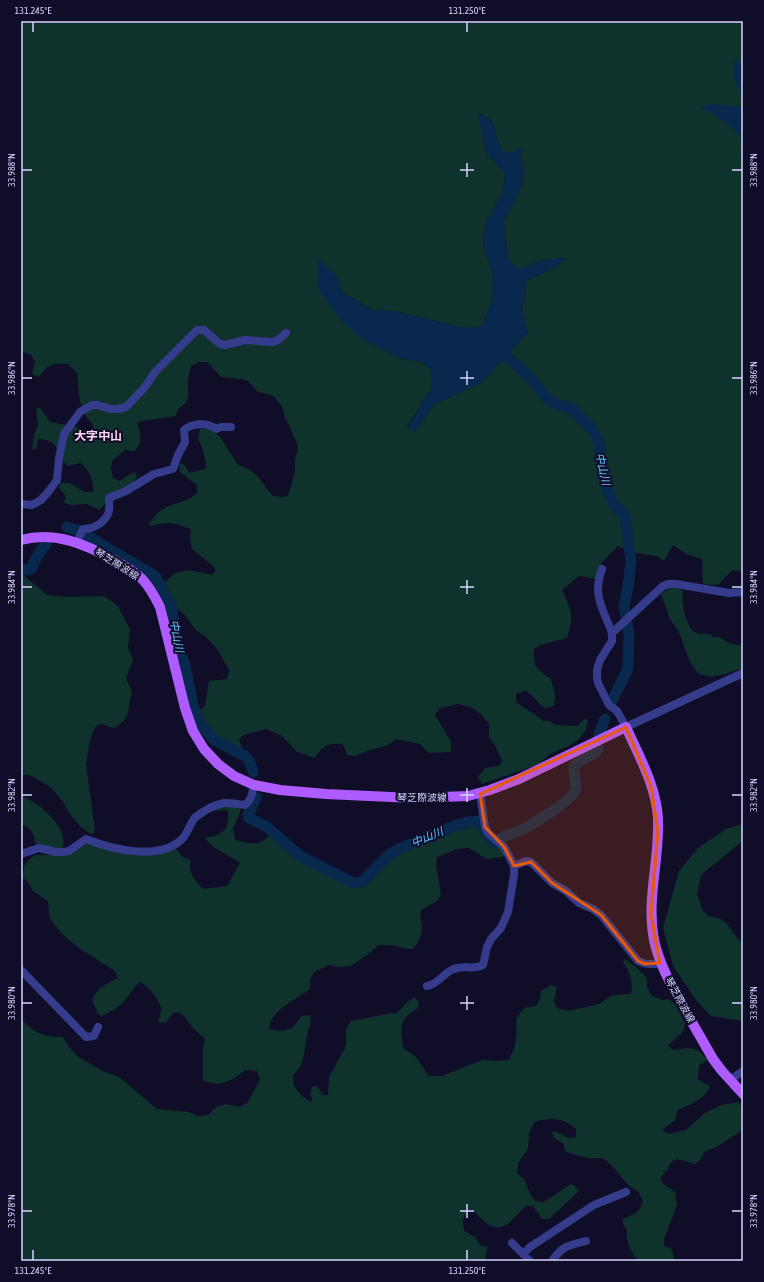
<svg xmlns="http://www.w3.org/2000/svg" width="764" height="1282" viewBox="0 0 764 1282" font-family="'Asap Condensed','Noto Sans JP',sans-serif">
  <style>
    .green { fill: #10322d; fill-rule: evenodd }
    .water { fill: #08294d }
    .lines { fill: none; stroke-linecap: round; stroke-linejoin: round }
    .river { stroke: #08294d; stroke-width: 11 }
    .minor { stroke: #343c8b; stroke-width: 8 }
    .major { stroke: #ae5bff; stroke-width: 10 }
    .marked { fill: #e8590c; fill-opacity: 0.2; stroke: #e8590c; stroke-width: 3; stroke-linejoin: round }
    .ticks { fill: none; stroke: #d4d4ff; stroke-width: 1.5 }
    .labels { text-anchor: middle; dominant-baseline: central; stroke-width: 4; stroke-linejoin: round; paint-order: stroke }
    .street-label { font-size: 10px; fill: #d4d4ff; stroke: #0f0d28 }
    .water-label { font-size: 11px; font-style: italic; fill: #62c9ff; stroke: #0f0d28 }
    .quarter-label { font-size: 12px; font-weight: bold; fill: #ffd6f5; stroke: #0f0d28 }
    .neatline { fill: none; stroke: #d4d4ff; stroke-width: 1.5 }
    .ticks-label { font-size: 10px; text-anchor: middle; fill: #d4d4ff }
  </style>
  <rect width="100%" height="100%" fill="#0f0d28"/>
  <!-- green -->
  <path class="green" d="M21,21H743V569L742,571L732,570L718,585L703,584L702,559L686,554L673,545L664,561L657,556L634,553L618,546L602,562L596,579L579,576L562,590C572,612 574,614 567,638L540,645L534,649C533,667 537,670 551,679L555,694L554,706L545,708C537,703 533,694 525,691L516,694V702L544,721H550L555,725L577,726L583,720L588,719L586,730L578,740L568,746L550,754L537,765L482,784L478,777L485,768L499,766L502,760L495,746L489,737V724L481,714L471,707L458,704L440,708L435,715L451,742V752L429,753L420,744L396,739L388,745L367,751L356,756L347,755L343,744C327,743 324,745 315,758L297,752L282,736L266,729L243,735L239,740L242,747L240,750C218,738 209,735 200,710L205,706L209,681L227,679L229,670L217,649L206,637L196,630L182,612L176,609L173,598L164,584C178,565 192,570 212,575L216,570L212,565L192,549L190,539L191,529C173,522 169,521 151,526L149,523C153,519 156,514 160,511C172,502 185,504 197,493V485L180,472L179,463L184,464L189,473L206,469C205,458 204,449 198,439L200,429H210L220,437L238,465C257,470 260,482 273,496L282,497L288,496L295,472V459L298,450L297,443L285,417L282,406L272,395L258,392L248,381L242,379L221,377L207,362H200L191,366L188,380V398L186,403L178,409L176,416L142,421L137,423C141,433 143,443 134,451L125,450L112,461L111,469L113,478L119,481L134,472L137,476C134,484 127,485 121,490C113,496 106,502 100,510L87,504L71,505L64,503L66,496L59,488L60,483H70L84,492H93C94,480 90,472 81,463L68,466C53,455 64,440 38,439L36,449H32L34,435L38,425L36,407L41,409L50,422L76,427L87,433L92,432L93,425L87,418L80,402L77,373L68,364C53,363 48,364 39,377L32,374L35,361L30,354L21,352ZM479,113L492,121L498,142L505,154L520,157L524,170L522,187L504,222L508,259L518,269L543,260L566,258L556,267L527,280L522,309L528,333L481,383L434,404L415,431L407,427L431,389L432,378L430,369L421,362L400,359L317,287L337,276L343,293L358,301L371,310L394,311L464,328L482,326L492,302L493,274L483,244L485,225L503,193L505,174L486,152Z
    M21,573L47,595L68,597L104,596L117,605L130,629L128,647L133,660L126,678L132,692C126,711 133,717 114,728L101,724L95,727L90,740L86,764L95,830L92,835L80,826L70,814L63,802L52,788L30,775H21Z
    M670,587L677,588L683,591C681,601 685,622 692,630C697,635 703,634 710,634L713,637H719L729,643L743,646V668L725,674L710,677L699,674L690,662L679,632L670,619L661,594Z
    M21,795C24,798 29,799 32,801C46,810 70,831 62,849L39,845L35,843C34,832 31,828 21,824Z
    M238,802L241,810L233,829L235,840C250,843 258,848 270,835C283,841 285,848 296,856C310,866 335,881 352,886C368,891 373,878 382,868C385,864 390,861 394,858C415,841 449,832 475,826L482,831L486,841L490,844L500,847L505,854L502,857L486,859L469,848L457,849L437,857L436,864L441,895L437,901L421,910C419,918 422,920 422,927C422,935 418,943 413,949H407L392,945H378L371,952L351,966L338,967L328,965L314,972L310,980V989C296,1000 270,1010 269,1029C286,1032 291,1033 301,1016L310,1015C312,1025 309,1027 307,1036C304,1051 305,1065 293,1075C292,1089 300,1095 311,1102L312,1099L310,1093L313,1086H317L323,1095H328L329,1077L346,1046V1029L351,1021L392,1013H397L407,1002L414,997L419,1002L418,1008C414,1011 410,1013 407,1016C399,1024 401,1039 404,1049L415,1056L429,1076H442L482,1060L495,1061L509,1060C517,1043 517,1037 516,1019L524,1008L536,1006L540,999L541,991L551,985L557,987L554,1001L557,1008L568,1011L599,1004L612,995L631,994C634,982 629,972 623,961L625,959L636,967L647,978V987L652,996L663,1000L669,999L675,1004L685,1023L683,1032L668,1045L672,1050C690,1048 695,1045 708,1060L699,1065L698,1080L710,1086C706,1099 689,1105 678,1110L675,1120L662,1130L668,1134L686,1130L705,1113L721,1105L738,1102L743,1107V1130L718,1146L704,1152L702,1158L695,1164L677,1159L672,1161L667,1170L661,1177L662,1183L675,1192L677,1205L664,1239V1246L672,1249L674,1261H638L630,1249L627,1240V1230L623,1224V1219C635,1214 639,1213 643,1201L638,1191C623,1185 618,1168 604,1159C600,1157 594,1159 589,1158C580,1157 573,1154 565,1151L563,1143L554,1138L552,1132L555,1131L568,1138L576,1137V1129C564,1118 550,1117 534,1122L529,1134L528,1149L518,1163L517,1173L525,1180L529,1192L535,1201L544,1202L571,1184L575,1186L579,1191L549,1219H542L534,1207L527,1205C521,1210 511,1222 506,1225C492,1233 480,1218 472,1209L467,1211L463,1220L464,1231L475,1237L480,1245L488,1247L485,1257L487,1261H21V1019C33,1032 45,1038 63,1037L69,1047L78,1057L102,1071L119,1077L157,1109L189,1112L198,1116L208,1115L216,1107L227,1104L240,1107L248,1102L260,1079L257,1071L245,1070C232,1081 220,1088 203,1080V1048L205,1039L193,1028L183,1015L177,1012L172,1014L166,1023L158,1022C159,1018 161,1013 161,1009C161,1001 147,985 140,982C133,987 131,993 126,999C120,1007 111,1011 102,1016L98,1014L92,1000C97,987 106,984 118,978L115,971L80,949L61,933L50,919L48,901L33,891L28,882L22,877L25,864L35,855H65L76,851L88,843L160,852L176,849L184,858L191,860C187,873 195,880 203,889L227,886L240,863L212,846L205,838C224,834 229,831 228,810L214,811L208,806Z
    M743,824V842L740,843L701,875L697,894L703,911L710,917L719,918L727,924L738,939L743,942V1021L711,1016L696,1000L673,966L663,928L679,871L698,848L726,829Z"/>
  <!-- water -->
  <path class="water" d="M734,61H738L743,68V163C738,155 743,150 741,141C738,129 714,113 702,109V107C714,101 727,107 740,107C746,97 738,89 735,80C733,75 733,66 734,61Z
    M478,113L492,121L498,142L505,154L524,148L520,157L524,170L522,187L504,222L508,259L518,269L543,260L566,258L556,267L527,280L522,309L528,333L481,383L434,404L415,431L407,428L431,389L432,378L430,369L421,362L400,359L364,340L340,320L317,287L318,259L337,276L343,293L358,301L371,310L394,311L464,328L482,326L492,302L493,274L483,244L485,225L503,193L505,174L486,152Z"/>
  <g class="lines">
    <!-- river -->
    <path class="river" d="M492,353H500L511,360L531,378L546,398L554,403L572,409L593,430L599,443L604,481L614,505L625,516L631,562L628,587L624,607L629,634L628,666L627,671L612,701
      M67,527L77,530L155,576L171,605L178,647L185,665L193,705L197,717L202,726L214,740L245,756L250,762L253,772
      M21,570H27L31,569L37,556L46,544
      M599,734L605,719
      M256,798L248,815L249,818L267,827L300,856L351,882L355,883L362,882L389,855L401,848L454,826L467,822L481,821L483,828L492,841L496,842C504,835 514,833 524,829C534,823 572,801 575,790C577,783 573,773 574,766L578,762L596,752L598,748"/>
    <!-- minor -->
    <path class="minor" d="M21,504L32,505L41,500L49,491L57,480L59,458L64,434L80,412L92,405H98L110,409H118L126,407L145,387L155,372L197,330H204L220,344L225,345L245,340L272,342L278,340L286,333
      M77,542L83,529C93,529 103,524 108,514C110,510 109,503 109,498L126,491L154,474L173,469L178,455L185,442L184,430C192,423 208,422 216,429L221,427H231
      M602,569C592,595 603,609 612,633
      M743,592L729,593L676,584H668L663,586L612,633V641L600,660L597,670V678L598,683L609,705L617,711L626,727L743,673
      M21,854L39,848L56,852H63L69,851L86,839C111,849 158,861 181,840C187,835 189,826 194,819C197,815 202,813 206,810C222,801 227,802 245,805C252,800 252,793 254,785
      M514,866L526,861L531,862L552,883L566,891L579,903L593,909L601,915L638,961C646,965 652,965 660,963
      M21,970L86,1037L94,1036L98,1027
      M427,986C439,984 444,972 454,969C464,965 474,970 483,965L487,947L491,939L501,928L508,912L514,875V866L504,847L488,833L485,827L480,794
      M730,1080L743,1071
      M512,1243L523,1254
      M530,1261L523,1254L530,1247L594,1205L626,1192
      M552,1261C563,1245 568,1246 586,1241"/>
    <!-- major -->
    <path class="major" d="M21,540C55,531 85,544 114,560C124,566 134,571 142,579C150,587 155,597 160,607L185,708L193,731L204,749L218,764L234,776L254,785L280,790L326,794L413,798L468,796L490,790L519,779L626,727C639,756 656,786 658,818C660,859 646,899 654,940C659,963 670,983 681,1003C692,1022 702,1040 713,1059L722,1071L743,1094"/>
  </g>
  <!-- marked area -->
  <path class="marked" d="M626,727L651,786L658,832L651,914L660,963L645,964L638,961L601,915L552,883L531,862L514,866L504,847L485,827L480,794Z"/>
  <!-- ticks -->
  <path class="ticks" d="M33,22V32M467,22V32M467,163V177M22,170H32M460,170H474M732,170H742M467,371V385M22,378H32M460,378H474M732,378H742M467,580V594M22,587H32M460,587H474M732,587H742M467,788V802M22,795H32M460,795H474M732,795H742M467,996V1010M22,1003H32M460,1003H474M732,1003H742M467,1204V1218M22,1211H32M460,1211H474M732,1211H742M33,1250V1260M467,1250V1260"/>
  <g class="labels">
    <!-- street labels -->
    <g class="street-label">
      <text transform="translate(117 564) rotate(32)">琴芝際波線</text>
      <text x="422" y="797">琴芝際波線</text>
      <text transform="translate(680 1000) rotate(61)">琴芝際波線</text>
    </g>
    <!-- water labels -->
    <g class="water-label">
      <text transform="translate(603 469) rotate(77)">中山川</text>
      <text transform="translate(177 636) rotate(79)">中山川</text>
      <text transform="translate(427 837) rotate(-23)">中山川</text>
    </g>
    <!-- quarter labels -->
    <g class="quarter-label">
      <text x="98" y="436">大字中山</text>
    </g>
  </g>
  <!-- border -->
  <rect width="764" height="1282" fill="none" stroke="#0f0d28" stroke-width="44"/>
  <rect x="22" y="22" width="720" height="1238" class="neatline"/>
  <g class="ticks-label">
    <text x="33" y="14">131.245°E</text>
    <text x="467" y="14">131.250°E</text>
    <text transform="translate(11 170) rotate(-90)" y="4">33.988°N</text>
    <text transform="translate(753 170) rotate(-90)" y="4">33.988°N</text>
    <text transform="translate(11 378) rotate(-90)" y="4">33.986°N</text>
    <text transform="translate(753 378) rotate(-90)" y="4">33.986°N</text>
    <text transform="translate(11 587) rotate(-90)" y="4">33.984°N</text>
    <text transform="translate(753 587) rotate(-90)" y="4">33.984°N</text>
    <text transform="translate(11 795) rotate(-90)" y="4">33.982°N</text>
    <text transform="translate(753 795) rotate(-90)" y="4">33.982°N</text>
    <text transform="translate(11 1003) rotate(-90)" y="4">33.980°N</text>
    <text transform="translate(753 1003) rotate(-90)" y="4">33.980°N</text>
    <text transform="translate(11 1211) rotate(-90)" y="4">33.978°N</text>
    <text transform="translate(753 1211) rotate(-90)" y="4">33.978°N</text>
    <text x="33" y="1274">131.245°E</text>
    <text x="467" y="1274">131.250°E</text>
  </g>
</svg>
